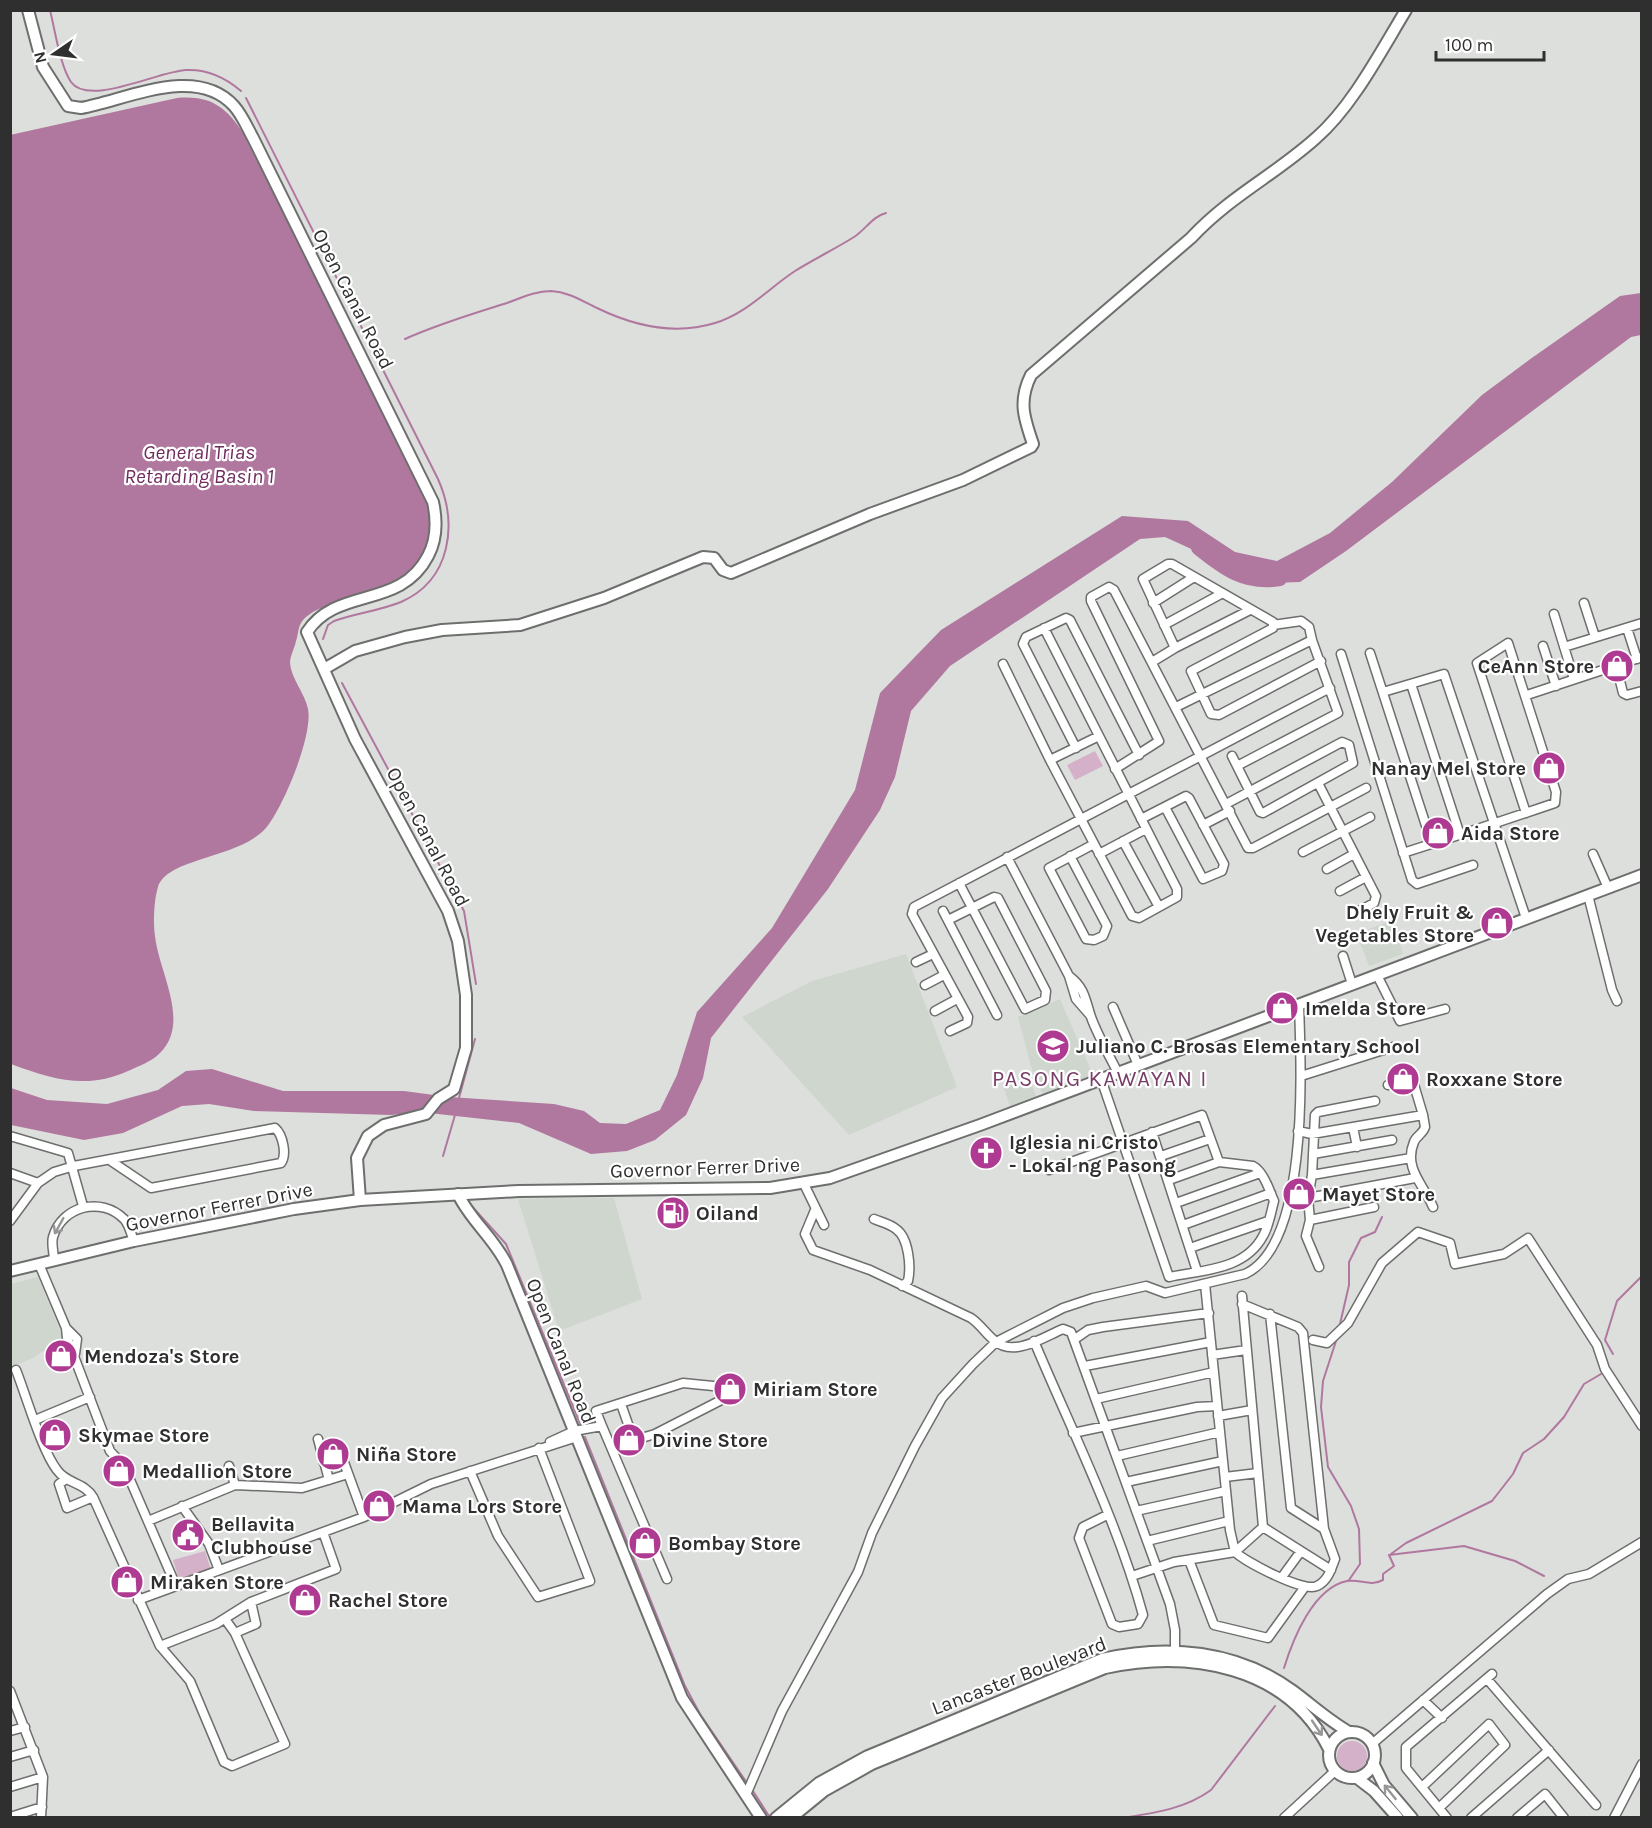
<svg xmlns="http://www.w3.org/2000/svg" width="1652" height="1828" viewBox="0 0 1652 1828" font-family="Karla,sans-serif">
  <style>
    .built { fill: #ced6cd }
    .green { fill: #d5b0c9 }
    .water { fill: #b0789f }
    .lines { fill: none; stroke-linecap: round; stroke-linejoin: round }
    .stream { stroke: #b0789f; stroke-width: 2 }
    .river { stroke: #b0789f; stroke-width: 14 }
    .minor-casing { stroke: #6d6f6d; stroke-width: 11 }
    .tertiary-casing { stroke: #6d6f6d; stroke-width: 14 }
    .secondary-casing { stroke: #6d6f6d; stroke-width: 14 }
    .minor { stroke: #fff; stroke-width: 8 }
    .tertiary { stroke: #fff; stroke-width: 10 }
    .secondary { stroke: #fff; stroke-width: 10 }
    .oneway { stroke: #969796 }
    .labels { text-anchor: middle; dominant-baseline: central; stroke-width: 4.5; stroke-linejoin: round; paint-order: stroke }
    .street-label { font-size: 20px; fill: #2e2f2e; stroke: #fff }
    .poi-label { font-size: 20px; font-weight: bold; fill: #2e2f2e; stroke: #fff; text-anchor: start }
    .water-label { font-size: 21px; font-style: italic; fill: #6f2b5e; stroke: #fff }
    .quarter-label { font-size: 22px; letter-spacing: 1.5px; fill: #783d68; stroke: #fff }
  </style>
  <rect width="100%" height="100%" fill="#dddfdc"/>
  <!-- built -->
  <path class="built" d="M1392,920L1403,954L1369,966L1357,934Z
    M906,954L957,1087L849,1135L742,1017L812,981Z
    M1060,999L1093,1075L1043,1094L1035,1081L1018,1017Z
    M1029,1077L1036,1096L1010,1106L1003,1087Z
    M614,1198L642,1299L559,1331L518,1199Z
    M38,1277L63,1338L33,1358L11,1367V1284Z"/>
  <!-- green -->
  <path class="green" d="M1095,751L1103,766L1075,780L1067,765Z
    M205,1551L211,1570L179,1579L173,1560Z
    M1337 1756a15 15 0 1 1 30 0a15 15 0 1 1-30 0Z"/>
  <!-- water -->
  <path class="water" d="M177,98C209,95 226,106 243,133L427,502C440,562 402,586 349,600C333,604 311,608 301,623C298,628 298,636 296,641C295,647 290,656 290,663C291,678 305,694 308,709C313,735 285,802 269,824C245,859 168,856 158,887C154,900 153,923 155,936C159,973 191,1022 160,1053C151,1062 139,1066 128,1071C87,1090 51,1079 11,1064L10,135Z
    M1641,293V335L1631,337L1346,551L1300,582L1266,583L1165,537L1140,539L950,666L911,711L895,777L880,810L828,889L711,1038L703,1078L686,1115L655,1140L627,1151L591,1154L519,1123L420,1112L391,1115L254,1111L209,1104L182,1106L123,1133L84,1140L11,1125V1088L47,1100L107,1104L158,1090L186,1071L212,1069L283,1091H404L449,1097L554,1104L584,1111L600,1123L626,1124L660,1110L677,1075L697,1012L772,928L855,790L880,693L941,630L1122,516L1188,521L1235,552L1277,561L1330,533L1392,482L1482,395L1529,360L1620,296Z"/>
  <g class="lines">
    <!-- stream -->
    <path class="stream" d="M50,10C55,30 60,66 71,82C89,107 159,71 186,70C207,69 226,78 241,91
      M246,98L438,479C458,524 451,580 401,602C379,611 356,613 334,621L328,625L323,639
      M405,339C438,324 472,314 507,303C521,298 535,291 551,291C569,292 582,301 597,308C634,326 676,335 715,323C746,314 769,288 795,271C814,259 835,249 854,237C865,230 873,216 886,213
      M342,683L464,911L476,984
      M459,1098L475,1039
      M443,1156L455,1115
      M467,1201L506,1244L581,1426
      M1340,1324L1349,1285V1262L1361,1238L1375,1232L1382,1217
      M1336,1341L1323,1381L1321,1407L1328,1467L1351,1506L1359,1529L1360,1564L1349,1580
      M1613,1354L1605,1340L1617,1301L1642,1276
      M585,1437L685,1686L700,1714L747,1783
      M1391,1554L1406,1543L1492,1501L1513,1474L1523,1453L1544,1439L1564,1417L1584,1384L1601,1374
      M1284,1668C1293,1639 1313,1588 1347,1581C1361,1579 1370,1587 1383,1580V1574L1394,1566L1389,1555L1464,1546L1515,1561L1544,1576
      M751,1788L769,1816
      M1122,1818C1154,1813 1185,1809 1211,1790L1275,1706"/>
    <!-- river -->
    <path class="river" d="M1198,548C1224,569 1245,585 1280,579"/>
    <!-- minor casing -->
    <g class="minor-casing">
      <path id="minor" d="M1153,603L1194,577
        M1584,603L1595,637
        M1554,614L1574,679
        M1164,625L1221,594
        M1273,625L1301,621L1309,627L1312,640
        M1627,628L1637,659
        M1543,646L1556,686
        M1564,647L1642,623
        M1175,648L1250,610
        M1370,653L1432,844
        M1341,654L1412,880L1417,884L1473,865
        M1152,662L1175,648L1143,579L1168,564H1172L1273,622V628L1191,671L1211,714L1219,715L1321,661
        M1003,664L1050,760L1132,916L1139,918L1177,897V889L1044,628
        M1616,665L1623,693L1627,695L1642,691
        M1411,684L1460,835
        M1383,692L1444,674L1526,918
        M1527,695L1642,657
        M1176,707L1312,640L1338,713L1237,766
        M1076,748L1023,644L1026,637L1066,618L1070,620L1139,755
        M1050,760L1097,737
        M1115,769L1159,741L1091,601V597L1109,587L1114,590L1248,848H1253L1366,788
        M1319,785L1376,896L1374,903L1353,914
        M1226,804L1342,742L1349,745L1353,763L1263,813L1260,812L1232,756
        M1141,819L1186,796L1189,798L1224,864L1222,871L1203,879L1165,807
        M1203,825L1230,811
        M1123,841L1159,907
        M1303,852L1370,817
        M1403,853C1454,837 1505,820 1555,803L1556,792L1508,643L1477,663L1526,813
        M1099,854L1146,829
        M1593,854L1608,888
        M1070,856L1107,926L1103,936L1094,940L1086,939L1049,868L1094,844
        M1007,857L1069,976L1076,999L1090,1015
        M1327,869L1354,854
        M1340,891L1366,877
        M1588,895L1612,990L1617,1001
        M943,911L997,1015
        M948,920L994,897L998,898L1046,991L1045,1000L1025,1009L959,883
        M1343,956L1352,984
        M916,962L933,954
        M1377,975L1400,1021L1445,1009
        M1069,976C1085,988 1085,999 1091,1017C1098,1036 1109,1055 1118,1073
        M925,985L944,975
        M1113,1007L1138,1065
        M935,1011L957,999
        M950,1031L967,1023L968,1017L912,914L914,907L1330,688
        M1301,1076L1393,1047
        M1388,1085L1412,1078L1423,1115
        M1375,1101L1318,1112L1315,1115L1312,1175L1411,1158
        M1353,1127L1357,1147
        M1298,1131L1312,1134L1423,1115L1425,1127C1423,1134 1416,1136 1414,1142C1403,1168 1424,1185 1433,1207
        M1152,1132L1197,1271
        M10,1136L68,1153L83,1206
        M1313,1154L1392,1140
        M1161,1156L1210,1139
        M1049,1170C1100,1152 1151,1133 1202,1115L1219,1162L1253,1166C1264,1172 1269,1190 1274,1201C1271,1212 1269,1226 1263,1236C1245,1270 1203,1270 1169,1277L1101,1079
        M10,1173L38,1183
        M1169,1180L1219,1162
        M804,1184L824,1225
        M1308,1198L1312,1175
        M1176,1203L1260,1173
        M815,1210L805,1234L813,1250L870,1270L971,1318C981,1325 986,1334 995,1341C1014,1358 1045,1336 1063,1329L1071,1332L1170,1604L1175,1630V1656
        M874,1219C881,1222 890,1224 896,1229C909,1238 911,1267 908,1281L902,1286
        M1310,1220L1374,1207
        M10,1221L38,1183L54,1172L74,1166L275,1128C283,1135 287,1155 281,1163L151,1188L111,1161
        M1183,1225L1271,1193
        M1190,1248L1268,1221
        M54,1260C54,1253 51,1244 53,1237C62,1206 101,1196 124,1219C129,1224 131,1234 134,1241
        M39,1264L66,1328L67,1338L110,1451L124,1466L176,1586
        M1319,1267L1306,1236L1310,1220L1308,1198L1415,1178
        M1205,1284L1230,1530L1235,1552C1246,1562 1304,1593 1317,1586C1328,1581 1331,1569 1335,1559L1324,1529L1303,1333L1298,1327L1242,1304
        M1242,1296L1263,1527L1331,1570
        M1270,1314L1291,1508L1324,1529
        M66,1328L77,1339L75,1354
        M1075,1339L1088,1330L1103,1327L1209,1313
        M1313,1340L1327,1343L1348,1323L1382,1263L1418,1232L1450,1243L1455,1264L1504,1254L1528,1238L1597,1345L1605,1369L1642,1426
        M1034,1341C1071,1429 1118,1523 1143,1615L1138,1624L1119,1627L1112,1624L1079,1538L1083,1527L1107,1515
        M1212,1355L1246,1350
        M1085,1366L1211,1342
        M16,1370C26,1395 42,1451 57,1470C67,1484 84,1482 93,1497L160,1646L190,1681L224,1762L232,1766L285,1744L235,1633L225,1619
        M1096,1399L1214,1372
        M621,1404L634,1441
        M1218,1416L1252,1410
        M35,1420L90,1397
        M1073,1433L1197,1407L1217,1406
        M318,1439L329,1480
        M550,1442L574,1431L602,1426
        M611,1447L655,1434L733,1394V1388L683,1383L596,1411L602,1426L667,1579
        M1117,1456L1220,1432
        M324,1463L342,1457L364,1517
        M229,1466L235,1485
        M470,1471L498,1536L538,1597L590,1581L539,1448
        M1225,1477L1258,1473
        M66,1479L59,1484L67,1508L93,1497
        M1126,1482L1223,1461
        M182,1506L209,1544L219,1570
        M1136,1511L1226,1491
        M148,1521L235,1485L302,1488L348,1474
        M1147,1541L1229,1521
        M1189,1560L1214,1625L1268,1638L1304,1588
        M1132,1576L1174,1562L1235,1552L1263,1527
        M1282,1577L1301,1551
        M138,1600L364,1517L431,1484L577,1437
        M235,1633L256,1624L251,1602
        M160,1646L216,1624L251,1602L336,1569L323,1532
        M1487,1679L1596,1805
        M10,1691L43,1777L41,1818
        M1423,1700L1442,1718
        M10,1731L25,1727
        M1372,1744L1547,1594L1568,1579L1589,1574L1642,1542
        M10,1757L34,1750
        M10,1787L43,1777
        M1422,1787L1489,1724L1505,1745L1439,1808
        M746,1795L782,1711L858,1572L872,1533L915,1446L942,1398L973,1364L996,1342L1063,1308L1093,1298L1146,1286L1165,1293L1245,1274C1310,1244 1301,1066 1299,1004
        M10,1817L42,1807
        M1284,1818L1335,1771
        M1447,1818L1406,1768V1747L1492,1674
        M1471,1818L1549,1750
        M1517,1818L1545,1794L1564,1818
        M1614,1818L1642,1764"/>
    </g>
    <!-- tertiary casing -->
    <g class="tertiary-casing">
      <path id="tertiary" d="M28,10L43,67L68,106L81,108C126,100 196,64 234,106C242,115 247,127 253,138L433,502C437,520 437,539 428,556C400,610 337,586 307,632L355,739L448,911L458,941L466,995V1048L454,1089L438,1099L426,1114L384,1125L368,1136L357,1158L360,1200
        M324,669L355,651L405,637L442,630L520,625L604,598L703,557L714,558L723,570L731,573L870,514L963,480L1031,447L1033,444C1024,418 1018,401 1031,375L1191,238C1230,196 1275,175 1316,138C1352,107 1381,51 1406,10
        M458,1194C470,1220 494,1238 507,1265L682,1698L761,1818
        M1373,1763L1384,1785L1412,1818
        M1357,1778L1374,1791L1398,1818"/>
    </g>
    <!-- secondary casing -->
    <g class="secondary-casing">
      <path id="secondary" d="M10,1271L134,1241L294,1209L360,1200L519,1191L770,1188L830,1178L980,1125L1642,875
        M1329 1755a23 23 0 1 1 46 0a23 23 0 1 1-46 0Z
        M776,1818L819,1783L868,1756L1102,1659C1168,1644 1237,1650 1293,1691C1312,1705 1328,1720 1349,1732
        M791,1818L824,1791L872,1764L1105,1668C1189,1650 1287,1665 1329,1749"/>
    </g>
    <!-- minor -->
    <use href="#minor" class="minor"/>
    <!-- tertiary -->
    <use href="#tertiary" class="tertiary"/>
    <!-- secondary -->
    <use href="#secondary" class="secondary"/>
  </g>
  <!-- one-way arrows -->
  <defs><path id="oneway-shaft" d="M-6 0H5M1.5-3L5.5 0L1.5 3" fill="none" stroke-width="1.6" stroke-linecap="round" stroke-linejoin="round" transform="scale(1.5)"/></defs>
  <g class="oneway">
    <use href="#oneway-shaft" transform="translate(59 1226) rotate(119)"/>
    <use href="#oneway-shaft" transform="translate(1317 1728) rotate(56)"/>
    <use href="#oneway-shaft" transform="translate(1390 1792) rotate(-129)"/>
  </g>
  <!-- icons -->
  <defs>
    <g id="shop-disc" transform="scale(1.725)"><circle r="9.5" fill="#ae3a92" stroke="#fff"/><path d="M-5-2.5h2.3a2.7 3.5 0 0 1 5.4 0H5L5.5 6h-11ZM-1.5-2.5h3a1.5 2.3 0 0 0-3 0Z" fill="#fff"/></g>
    <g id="school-disc" transform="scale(1.725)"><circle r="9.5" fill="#ae3a92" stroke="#fff"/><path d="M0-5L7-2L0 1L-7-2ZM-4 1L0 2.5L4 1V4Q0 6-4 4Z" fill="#fff"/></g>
    <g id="church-disc" transform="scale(1.725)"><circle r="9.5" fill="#ae3a92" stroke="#fff"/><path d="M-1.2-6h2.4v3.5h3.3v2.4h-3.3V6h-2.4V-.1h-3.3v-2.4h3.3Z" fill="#fff"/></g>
    <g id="fuel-disc" transform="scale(1.725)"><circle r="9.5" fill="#ae3a92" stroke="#fff"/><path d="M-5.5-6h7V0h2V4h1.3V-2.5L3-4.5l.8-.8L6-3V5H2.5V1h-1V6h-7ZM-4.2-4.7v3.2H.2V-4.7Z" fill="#fff"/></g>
    <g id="civic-disc" transform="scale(1.725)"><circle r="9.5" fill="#ae3a92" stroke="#fff"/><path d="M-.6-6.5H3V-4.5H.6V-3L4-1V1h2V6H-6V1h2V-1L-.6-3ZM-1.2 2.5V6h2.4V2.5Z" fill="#fff"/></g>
  </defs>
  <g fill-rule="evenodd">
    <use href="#shop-disc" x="1617" y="666"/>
    <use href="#shop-disc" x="1549" y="768"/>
    <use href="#shop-disc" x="1438" y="833"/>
    <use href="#shop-disc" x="1497" y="923"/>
    <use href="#shop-disc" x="1282" y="1008"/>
    <use href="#school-disc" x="1053" y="1046"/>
    <use href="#shop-disc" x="1403" y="1079"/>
    <use href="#church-disc" x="986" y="1153"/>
    <use href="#shop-disc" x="1299" y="1194"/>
    <use href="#fuel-disc" x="673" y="1213"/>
    <use href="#shop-disc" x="61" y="1356"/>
    <use href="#shop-disc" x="730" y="1389"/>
    <use href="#shop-disc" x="55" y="1435"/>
    <use href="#shop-disc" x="629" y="1440"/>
    <use href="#shop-disc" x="333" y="1454"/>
    <use href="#shop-disc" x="119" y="1471"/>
    <use href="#shop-disc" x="379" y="1506"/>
    <use href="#civic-disc" x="188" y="1535"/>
    <use href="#shop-disc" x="645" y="1543"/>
    <use href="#shop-disc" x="127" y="1582"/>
    <use href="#shop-disc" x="305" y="1600"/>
  </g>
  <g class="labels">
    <!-- street labels -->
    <g class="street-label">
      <text transform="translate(353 299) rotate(63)">Open Canal Road</text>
      <text transform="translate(428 837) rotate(62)">Open Canal Road</text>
      <text transform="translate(705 1168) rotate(-2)">Governor Ferrer Drive</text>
      <text transform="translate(219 1207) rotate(-11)">Governor Ferrer Drive</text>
      <text transform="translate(561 1351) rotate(68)">Open Canal Road</text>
      <text transform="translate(1019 1676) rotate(-21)">Lancaster Boulevard</text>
    </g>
    <!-- poi labels -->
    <g class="poi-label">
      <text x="1594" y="666" text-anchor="end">CeAnn Store</text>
      <text x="1526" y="768" text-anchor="end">Nanay Mel Store</text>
      <text x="1461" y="833">Aida Store</text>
      <text x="1474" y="912" text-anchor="end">Dhely Fruit &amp;<tspan x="1474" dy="23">Vegetables Store</tspan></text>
      <text x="1305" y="1008">Imelda Store</text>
      <text x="1076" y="1046">Juliano C. Brosas Elementary School</text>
      <text x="1426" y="1079">Roxxane Store</text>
      <text x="1009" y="1142">Iglesia ni Cristo<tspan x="1009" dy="23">- Lokal ng Pasong</tspan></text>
      <text x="1322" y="1194">Mayet Store</text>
      <text x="696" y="1213">Oiland</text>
      <text x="84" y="1356">Mendoza's Store</text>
      <text x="753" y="1389">Miriam Store</text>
      <text x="78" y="1435">Skymae Store</text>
      <text x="652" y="1440">Divine Store</text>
      <text x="356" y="1454">Niña Store</text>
      <text x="142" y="1471">Medallion Store</text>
      <text x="402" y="1506">Mama Lors Store</text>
      <text x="211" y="1524">Bellavita<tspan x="211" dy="23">Clubhouse</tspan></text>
      <text x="668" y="1543">Bombay Store</text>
      <text x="150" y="1582">Miraken Store</text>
      <text x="328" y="1600">Rachel Store</text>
    </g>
    <!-- water labels -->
    <g class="water-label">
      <text x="199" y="452">General Trias<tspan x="199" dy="24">Retarding Basin 1</tspan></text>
    </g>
    <!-- quarter labels -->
    <g class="quarter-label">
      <text x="1100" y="1079">PASONG KAWAYAN I</text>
    </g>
  </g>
  <!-- border -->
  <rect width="1652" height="1828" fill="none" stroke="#2e2f2e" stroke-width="24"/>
  <!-- north arrow -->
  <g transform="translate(54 54) rotate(256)" stroke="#ffffff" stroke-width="4.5" paint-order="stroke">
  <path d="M0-4.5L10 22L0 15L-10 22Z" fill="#2e2f2e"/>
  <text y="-9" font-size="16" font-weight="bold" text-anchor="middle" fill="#2e2f2e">N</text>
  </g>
  <!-- scale -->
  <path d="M1436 51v9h108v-9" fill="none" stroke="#2e2f2e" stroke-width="3"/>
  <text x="1445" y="51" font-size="18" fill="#2e2f2e" stroke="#ffffff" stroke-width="4.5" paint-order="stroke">100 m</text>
</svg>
